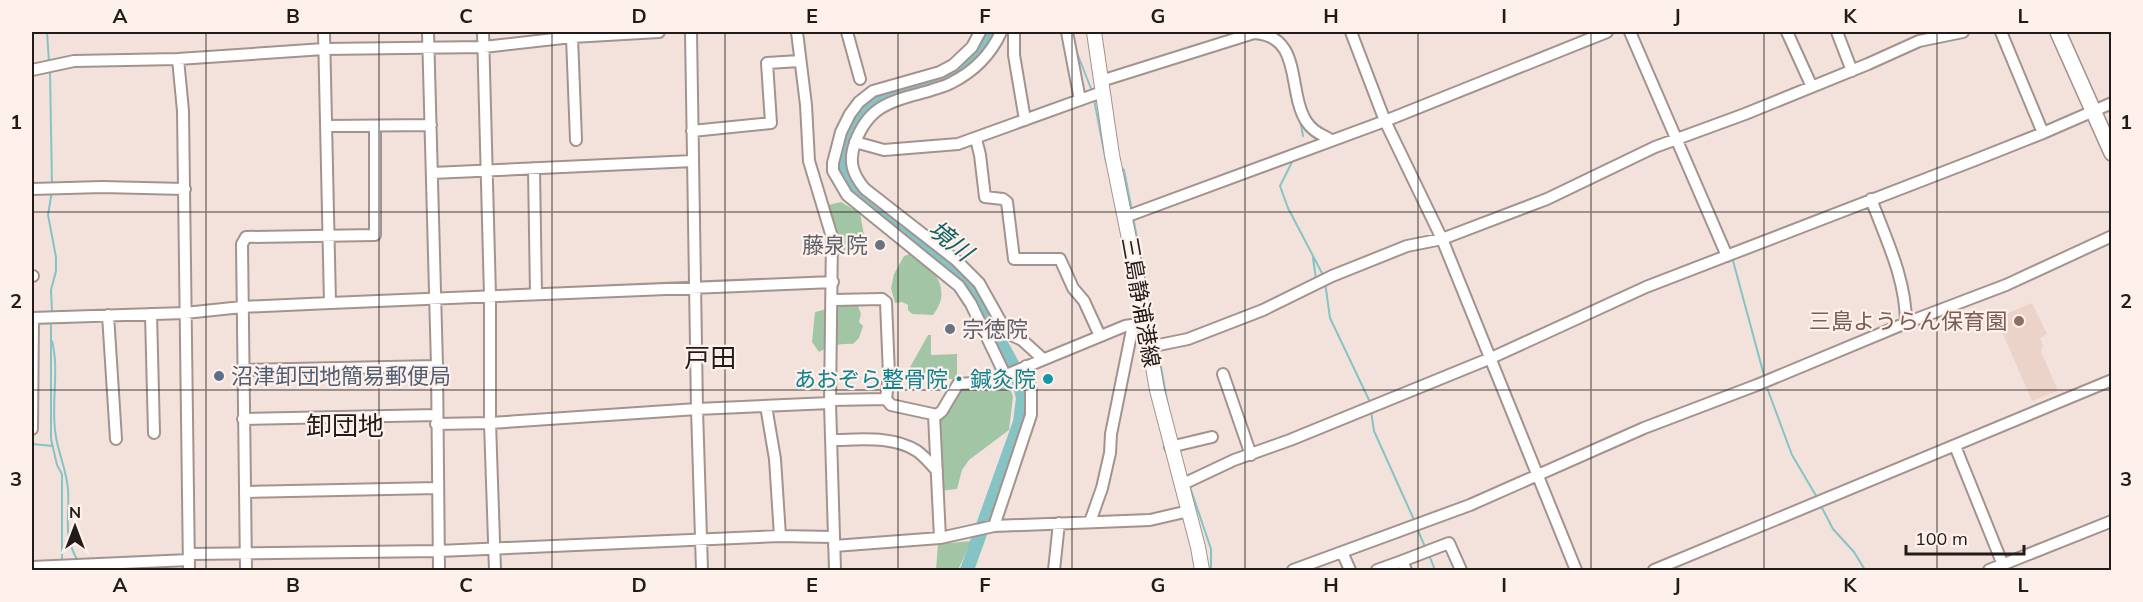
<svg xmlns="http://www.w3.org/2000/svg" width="2143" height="602" viewBox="0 0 2143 602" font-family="Mulish,'Noto Sans JP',sans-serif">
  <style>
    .built { fill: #ecd3ca }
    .green { fill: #a2c6a5 }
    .water { fill: #86c3c5 }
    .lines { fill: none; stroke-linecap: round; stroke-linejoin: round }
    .stream { stroke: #86c3c5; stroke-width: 2 }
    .river { stroke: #86c3c5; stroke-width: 14 }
    .minor-casing { stroke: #a3938e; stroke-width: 14 }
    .major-casing { stroke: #a3938e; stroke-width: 16 }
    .highway-casing { stroke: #a3938e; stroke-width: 18 }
    .minor { stroke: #fff; stroke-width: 10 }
    .major { stroke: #fff; stroke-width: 14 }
    .highway { stroke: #fff; stroke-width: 15 }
    .grid { fill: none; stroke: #211b19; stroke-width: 1.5; stroke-opacity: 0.55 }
    .worship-dot { fill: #6b7280; stroke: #fef0eb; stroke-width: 2 }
    .education-dot { fill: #8d6e63; stroke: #fef0eb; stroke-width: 2 }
    .service-dot { fill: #5c6f8a; stroke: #fef0eb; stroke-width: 2 }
    .culture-dot { fill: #0f9aa8; stroke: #fef0eb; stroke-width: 2 }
    .labels { text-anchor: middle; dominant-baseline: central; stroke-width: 4.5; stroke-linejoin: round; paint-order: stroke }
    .worship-label { font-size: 22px; fill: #5b616d; stroke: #fef0eb; text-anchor: end }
    .street-label { font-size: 22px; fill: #211b19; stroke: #fef0eb }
    .education-label { font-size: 22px; fill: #785e54; stroke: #fef0eb; text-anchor: end }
    .service-label { font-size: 22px; fill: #4e5e75; stroke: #fef0eb; text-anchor: start }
    .culture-label { font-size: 22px; fill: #0d838f; stroke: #fef0eb; text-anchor: end }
    .water-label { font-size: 24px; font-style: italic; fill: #0c6265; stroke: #fef0eb }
    .quarter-label { font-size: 26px; fill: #211b19; stroke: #fef0eb }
    .neatline { fill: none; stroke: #211b19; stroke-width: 2 }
    .grid-label { font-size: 20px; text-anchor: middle; font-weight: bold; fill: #211b19 }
  </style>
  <rect width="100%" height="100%" fill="#f3e2dc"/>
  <!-- built -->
  <path class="built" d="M2032,303L2047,334L2040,338L2043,346L2041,352L2057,388V391L2032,401L1996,318Z"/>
  <!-- green -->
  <path class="green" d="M841,202L860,213L864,235L852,239V255H836L837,242L828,205Z
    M913,253C934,269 953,289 933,315L912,314L908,310V305L902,302L895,303L891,288L894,274L904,256Z
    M835,303H857L861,314L859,322L863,326L859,338L853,344C840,343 831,346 819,352L812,342L815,312L827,309Z
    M928,335H931V355L957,354V379H909V369Z
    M1005,379L1008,381L1013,397L1009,430L969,460L962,470L957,489L939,491L938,423L957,389Z
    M971,541L958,570H936L938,544Z"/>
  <!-- water -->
  <path class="water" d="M987,528L969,570H959L964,563L976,530Z"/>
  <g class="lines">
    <!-- stream -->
    <path class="stream" d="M47,32L49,62
      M1073,34L1077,53L1092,91
      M50,71L52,185
      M1094,99L1106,162
      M1300,119L1303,136
      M1294,158L1280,186L1288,208L1324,277
      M1690,158L1728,246
      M1122,168L1124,170L1132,211
      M1133,217L1157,341
      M1732,257L1765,379
      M1313,258L1316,279
      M1325,282L1330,318L1370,402
      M52,312L51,290L56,271V257L48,215L52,191
      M51,321V439L57,465L62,474V562
      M52,341C60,372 50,405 56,437C59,455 67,472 68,490C70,519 62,534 78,561
      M1158,350L1168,406
      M1766,385L1792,455L1818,499
      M1371,411L1374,431L1415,522
      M32,444L53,446
      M1189,484L1211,549V570
      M1820,504L1833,529L1854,552L1865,570
      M1417,528L1425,547
      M1429,555L1435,570"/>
    <!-- river -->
    <path class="river" d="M967,570L1020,422L1023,398L1017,373L968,283L851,188C835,157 848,113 880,97C889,93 898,92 907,89C943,80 977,69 991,32"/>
    <!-- minor casing -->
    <g class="minor-casing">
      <path id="minor" d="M324,32L330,303
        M428,32L437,366L439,570
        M483,32L490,296V423L495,570
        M691,32L697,409L702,570
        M797,32L806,105L809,161L832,237L830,403L835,570
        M847,32L860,79
        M980,32L972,47L953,65L940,72L873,91L859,102L850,114L841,132L833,163V171L847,195L959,286L971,304L1005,375
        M1001,32C991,54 973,72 951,83C944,87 936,88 929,91C893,101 869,104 855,143C848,162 853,175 865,189L956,260L979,283L1007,333L1022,340L1043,359
        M1014,32V55L1025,120
        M1067,32L1080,100
        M1351,32L1385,121L1442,239L1576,570
        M1630,32L1727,256
        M1787,32L1812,87
        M1837,32L1852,71
        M2001,32L2043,133
        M572,37L576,140
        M178,59L183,111L189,570
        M32,70L74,61L178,59L324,49L484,47L572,37L659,32
        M1101,81L1254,33C1303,36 1287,90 1306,121C1313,132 1321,134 1331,140
        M326,126L431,125
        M692,131L771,123L767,63L800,61
        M976,139L980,155L985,197L1003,199L1007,202L1014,259H1060L1073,288L1084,301L1100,336
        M855,142L884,150L958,144L1102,92
        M534,168L536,294
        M432,173L693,161
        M32,189L102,187L185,189
        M1871,199C1886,239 1906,279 1906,323
        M1125,217L1385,121L1607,32
        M32,276H33
        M833,300L882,299L886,302L889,375L886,399
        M151,314L154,433
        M108,315L116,439
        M32,318L185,313L242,307L330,303L833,282
        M1149,347L1188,339L1263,310L1332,276L1407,246L1442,239L1547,199L1655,147L1745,114L1868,64L1919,41L1963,32
        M243,370L437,366
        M1223,374L1251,455
        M831,400L886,399L891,405L937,415L942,411L958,384L989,382L1125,326L1145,323
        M766,406L775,459L780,536
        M934,415L940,538
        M243,419L437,415
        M436,424L490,423L697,409L830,403
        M32,429L33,318
        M831,440C858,440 892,435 917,451C924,456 931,464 937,471
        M1955,446L2005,570
        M1170,447L1212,437
        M1181,485L1234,460L1290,440L1491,358L1646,287L1975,160L2043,133L2112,103
        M245,492L437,488
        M1090,522L1102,488L1110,453L1111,434L1133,325
        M994,526L1031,415V391L1026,366
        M834,546L940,538L994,526L1150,520L1189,511
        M1342,552L1350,570
        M189,554L439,551L780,536L833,537
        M1402,561L1449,543L1461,570
        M32,567L189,560
        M246,570L242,244L246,237L375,235V126
        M1054,570L1059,523
        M1293,570L1470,505L1644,428L1757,385L1906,323L2006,285L2112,236
        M1377,570L1402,561L1406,570
        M1654,570L2112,380
        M1989,570L2112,521"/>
    </g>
    <!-- major casing -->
    <g class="major-casing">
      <path id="major" d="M1094,32L1112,155L1141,298L1157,390L1198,547L1202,570"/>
    </g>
    <!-- highway casing -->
    <g class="highway-casing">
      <path id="highway" d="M2058,32L2112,153"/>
    </g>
    <!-- minor -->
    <use href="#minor" class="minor"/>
    <!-- major -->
    <use href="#major" class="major"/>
    <!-- highway -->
    <use href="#highway" class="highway"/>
  </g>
  <!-- grid -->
  <path class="grid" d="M206,32V570M379,32V570M552,32V570M725,32V570M898,32V570M1072,32V570M1245,32V570M1418,32V570M1591,32V570M1764,32V570M1937,32V570M32,212H2112M32,390H2112"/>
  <!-- markers -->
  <g class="worship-dot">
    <circle cx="880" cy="245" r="6"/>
    <circle cx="950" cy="329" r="6"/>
  </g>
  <circle class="education-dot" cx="2019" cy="321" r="6"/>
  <circle class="service-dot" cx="219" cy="376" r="6"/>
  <circle class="culture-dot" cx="1048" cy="379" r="6"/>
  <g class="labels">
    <!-- worship labels -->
    <g class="worship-label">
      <text x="868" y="245">藤泉院</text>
      <text x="962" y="329" text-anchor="start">宗徳院</text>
    </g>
    <!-- street labels -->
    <g class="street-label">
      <text transform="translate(1141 302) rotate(80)">三島静浦港線</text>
    </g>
    <!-- education labels -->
    <g class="education-label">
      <text x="2007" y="321">三島ようらん保育園</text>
    </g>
    <!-- service labels -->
    <g class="service-label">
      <text x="231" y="376">沼津卸団地簡易郵便局</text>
    </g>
    <!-- culture labels -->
    <g class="culture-label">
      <text x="1036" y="379">あおぞら整骨院・鍼灸院</text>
    </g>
    <!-- water labels -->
    <g class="water-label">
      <text transform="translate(951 240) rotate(39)">境川</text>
    </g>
    <!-- quarter labels -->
    <g class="quarter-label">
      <text x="710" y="357">戸田</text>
      <text x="345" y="425">卸団地</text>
    </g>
  </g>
  <!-- border -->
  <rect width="2143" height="602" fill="none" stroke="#fef0eb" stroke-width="66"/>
  <!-- north arrow -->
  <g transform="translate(75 527)" stroke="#fef0eb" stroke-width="4.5" paint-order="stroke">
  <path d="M0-4.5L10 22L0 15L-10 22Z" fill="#211b19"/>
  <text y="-9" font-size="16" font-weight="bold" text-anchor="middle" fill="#211b19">N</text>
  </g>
  <!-- scale -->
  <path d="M1906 545v9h118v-9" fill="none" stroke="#211b19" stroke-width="3"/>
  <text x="1915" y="545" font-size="18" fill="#211b19" stroke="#fef0eb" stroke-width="4.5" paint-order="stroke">100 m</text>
  <rect x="33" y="33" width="2077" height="536" class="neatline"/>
  <g class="grid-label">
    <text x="120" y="23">A</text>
    <text x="293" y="23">B</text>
    <text x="466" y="23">C</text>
    <text x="639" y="23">D</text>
    <text x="812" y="23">E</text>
    <text x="985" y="23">F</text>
    <text x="1158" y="23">G</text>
    <text x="1331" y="23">H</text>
    <text x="1504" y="23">I</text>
    <text x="1677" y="23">J</text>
    <text x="1850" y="23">K</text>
    <text x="2023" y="23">L</text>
    <text x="16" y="129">1</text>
    <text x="2126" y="129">1</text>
    <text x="16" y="308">2</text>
    <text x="2126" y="308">2</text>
    <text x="16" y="486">3</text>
    <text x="2126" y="486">3</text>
    <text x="120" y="592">A</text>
    <text x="293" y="592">B</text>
    <text x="466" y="592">C</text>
    <text x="639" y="592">D</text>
    <text x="812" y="592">E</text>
    <text x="985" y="592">F</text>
    <text x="1158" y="592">G</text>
    <text x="1331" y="592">H</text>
    <text x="1504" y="592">I</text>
    <text x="1677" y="592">J</text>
    <text x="1850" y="592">K</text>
    <text x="2023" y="592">L</text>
  </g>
</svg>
